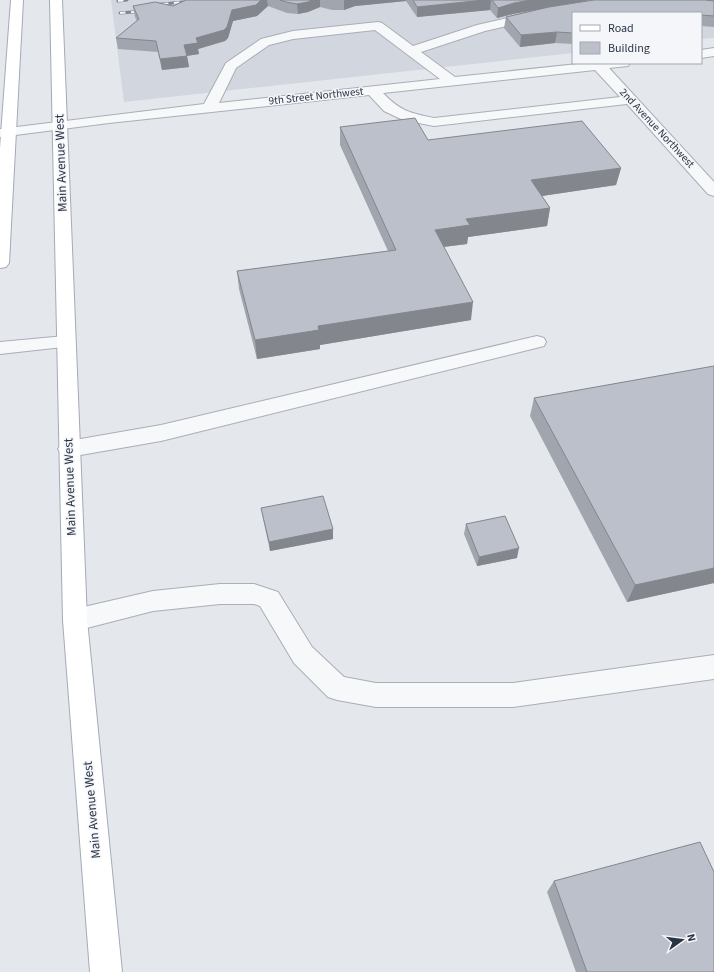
<svg xmlns="http://www.w3.org/2000/svg" width="714" height="972" viewBox="0 0 714 972" font-family="'Source Sans 3',sans-serif">
  <style>
    .built { fill: #d2d6de }
    .lines { fill: none; stroke-linecap: round; stroke-linejoin: round }
    .minor-casing { stroke: #a9aeb7; stroke-width: 2 }
    .major-casing { stroke: #a3abb8; stroke-width: 2 }
    .minor { fill: #f7f8fa; fill-rule: evenodd }
    .major { fill: #fff; fill-rule: evenodd }
    .rail-casing { stroke: #7d8696; stroke-width: 3 }
    .rail { stroke: #f4f6f9; stroke-width: 2; stroke-dasharray: 5.5; stroke-linecap: butt }
    .wall { fill: #a1a5ae }
    .shaded-wall { fill: #83868d }
    .building { fill: #bbc0ca; stroke: #83868d }
    .labels { text-anchor: middle; dominant-baseline: central; stroke-width: 3; stroke-linejoin: round; paint-order: stroke }
    .far-street-label { font-size: 11px; fill: #2b3445; stroke: #f4f6f9 }
    .street-label { font-size: 13px; fill: #2b3445; stroke: #f4f6f9 }
  </style>
  <rect width="100%" height="100%" fill="#e4e7ec"/>
  <!-- built -->
  <path class="built" d="M111,0H714V38L701,39V13H573V53L124,102Z"/>
  <g class="lines">
    <!-- minor casing -->
    <g class="minor-casing">
      <path id="minor" d="M534,12L540,16L538,19L485,31L421,52L455,77L587,63H630L628,66L609,68L714,182V196L708,194L627,104L434,126L403,120L384,111L369,95L109,123L0,137V129L204,104L226,63L261,39L293,31L378,22L382,23L413,46L477,25ZM375,30L440,79L219,103L236,68L269,45L293,39ZM595,70L620,97L434,118C410,113 400,111 383,93Z
        M714,48V56L701,58V50Z
        M65,336L72,338L74,342L72,346L0,354V342Z
        M537,336L544,338L546,342L544,346L161,441L69,457L62,455L58,449L62,443L69,441L161,425Z
        M220,584H254L278,592L312,647L344,677L376,683H513L714,655V679L513,707H376L337,700L328,697L294,663L260,606L254,604H220L153,611L75,631L66,628L63,620L66,612L75,609L153,591Z"/>
    </g>
    <!-- major casing -->
    <g class="major-casing">
      <path id="major" d="M11,0H23L9,263L6,267L0,268V148Z
        M50,0H62L87,620L122,972H90L63,620Z"/>
    </g>
    <!-- minor -->
    <use href="#minor" class="minor"/>
    <!-- major -->
    <use href="#major" class="major"/>
    <!-- rail casing -->
    <g class="rail-casing">
      <path id="rail" d="M118,1L127,0
        M152,5L204,0
        M120,13L145,11"/>
    </g>
    <!-- rail -->
    <use href="#rail" class="rail"/>
  </g>
  <!-- wall -->
  <path class="wall" d="M186,0H591L573,3L594,0H714V27L701,26V13H573V44L555,43L520,47L504,28L506,17L542,8L513,14L497,18L490,10L417,17L406,1L355,6L344,10H332L320,7L308,12L298,14L287,13L268,6L257,16L233,21L228,38L225,41L198,49L199,54L187,56L189,67L162,70L158,52L118,49L116,38L137,21L135,17L133,6H173Z
    M340,127L428,140L621,168L616,185L542,196L550,208L547,226L468,237L467,244L444,247L471,320L320,345V349L257,359L239,289L237,271L388,251L340,145Z
    M534,398L714,583L627,602L530,416Z
    M261,508L333,529V539L270,551L263,518Z
    M466,524L517,558L477,566L464,534Z
    M554,881L714,972H576L547,892Z"/>
  <!-- shaded-wall -->
  <path class="shaded-wall" d="M261,0H267L268,6L257,16L233,21L228,38L225,41L198,49L199,54L186,56L184,45L196,38L232,10Z
    M311,0H320V7L308,12L298,14L297,4Z
    M344,0H406V1L355,6L344,10Z
    M484,0H491L490,10L417,17V7Z
    M531,0H591L513,14L497,18L498,8L514,3Z
    M557,32L555,43L520,47L521,35Z
    M187,56L189,67L162,70L160,59Z
    M621,168L616,185L528,198L531,180Z
    M550,208L547,226L468,237L467,244L434,248L435,230L466,219Z
    M473,302L471,320L320,345V349L257,359L255,340L318,326Z
    M333,529V539L270,551L269,542Z
    M519,548L517,558L477,566L479,557Z
    M714,568V583L627,602L635,585Z"/>
  <!-- building -->
  <path class="building" d="M186,0H261L256,5L232,10L227,27L224,30L196,38L198,43L184,45L187,56L160,59L156,41L116,38L139,19L133,6L155,2L173,6Z
    M280,0H311L308,2L297,4L286,2Z
    M413,0H484L417,7Z
    M492,0H531L514,3L498,8Z
    M594,0H705L714,1V16L701,15V13H573V33L557,32L521,35L506,17L549,7Z
    M415,118L428,140L582,121L621,168L531,180L550,208L466,219L470,225L435,230L473,302L318,326L319,330L255,340L237,271L396,250L340,127Z
    M714,366V568L635,585L534,398Z
    M323,496L333,529L269,542L261,508Z
    M505,516L519,548L479,557L466,524Z
    M700,842L714,872V972H587L554,881Z"/>
  <g class="labels">
    <!-- far-street labels -->
    <g class="far-street-label">
      <text transform="translate(316 96) rotate(-6)">9th Street Northwest</text>
      <text transform="translate(657 128) rotate(47)">2nd Avenue Northwest</text>
    </g>
    <!-- street labels -->
    <g class="street-label">
      <text transform="translate(61 163) rotate(-92)">Main Avenue West</text>
      <text transform="translate(70 487) rotate(-92)">Main Avenue West</text>
      <text transform="translate(92 810) rotate(-95)">Main Avenue West</text>
    </g>
  </g>
  <!-- legend -->
  <rect x="572" y="12" width="130" height="52" fill="#f4f6f9" stroke="#a4a8b1"/>
  <rect x="580" y="25" width="20" height="6" fill="#ffffff" stroke="#a4a8b1"/>
  <text x="608" y="32" font-size="12" fill="#2b3445">Road</text>
  <rect x="580" y="42" width="20" height="12" fill="#bbc0ca" stroke="#a4a8b1"/>
  <text x="608" y="52" font-size="12" fill="#2b3445">Building</text>
  <!-- north arrow -->
  <g transform="translate(682 940) rotate(76)" stroke="#f4f6f9" stroke-width="3" paint-order="stroke">
  <path d="M0-3L7 15L0 10L-7 15Z" fill="#2b3445"/>
  <text y="-6" font-size="11" font-weight="bold" text-anchor="middle" fill="#2b3445">N</text>
  </g>
</svg>
